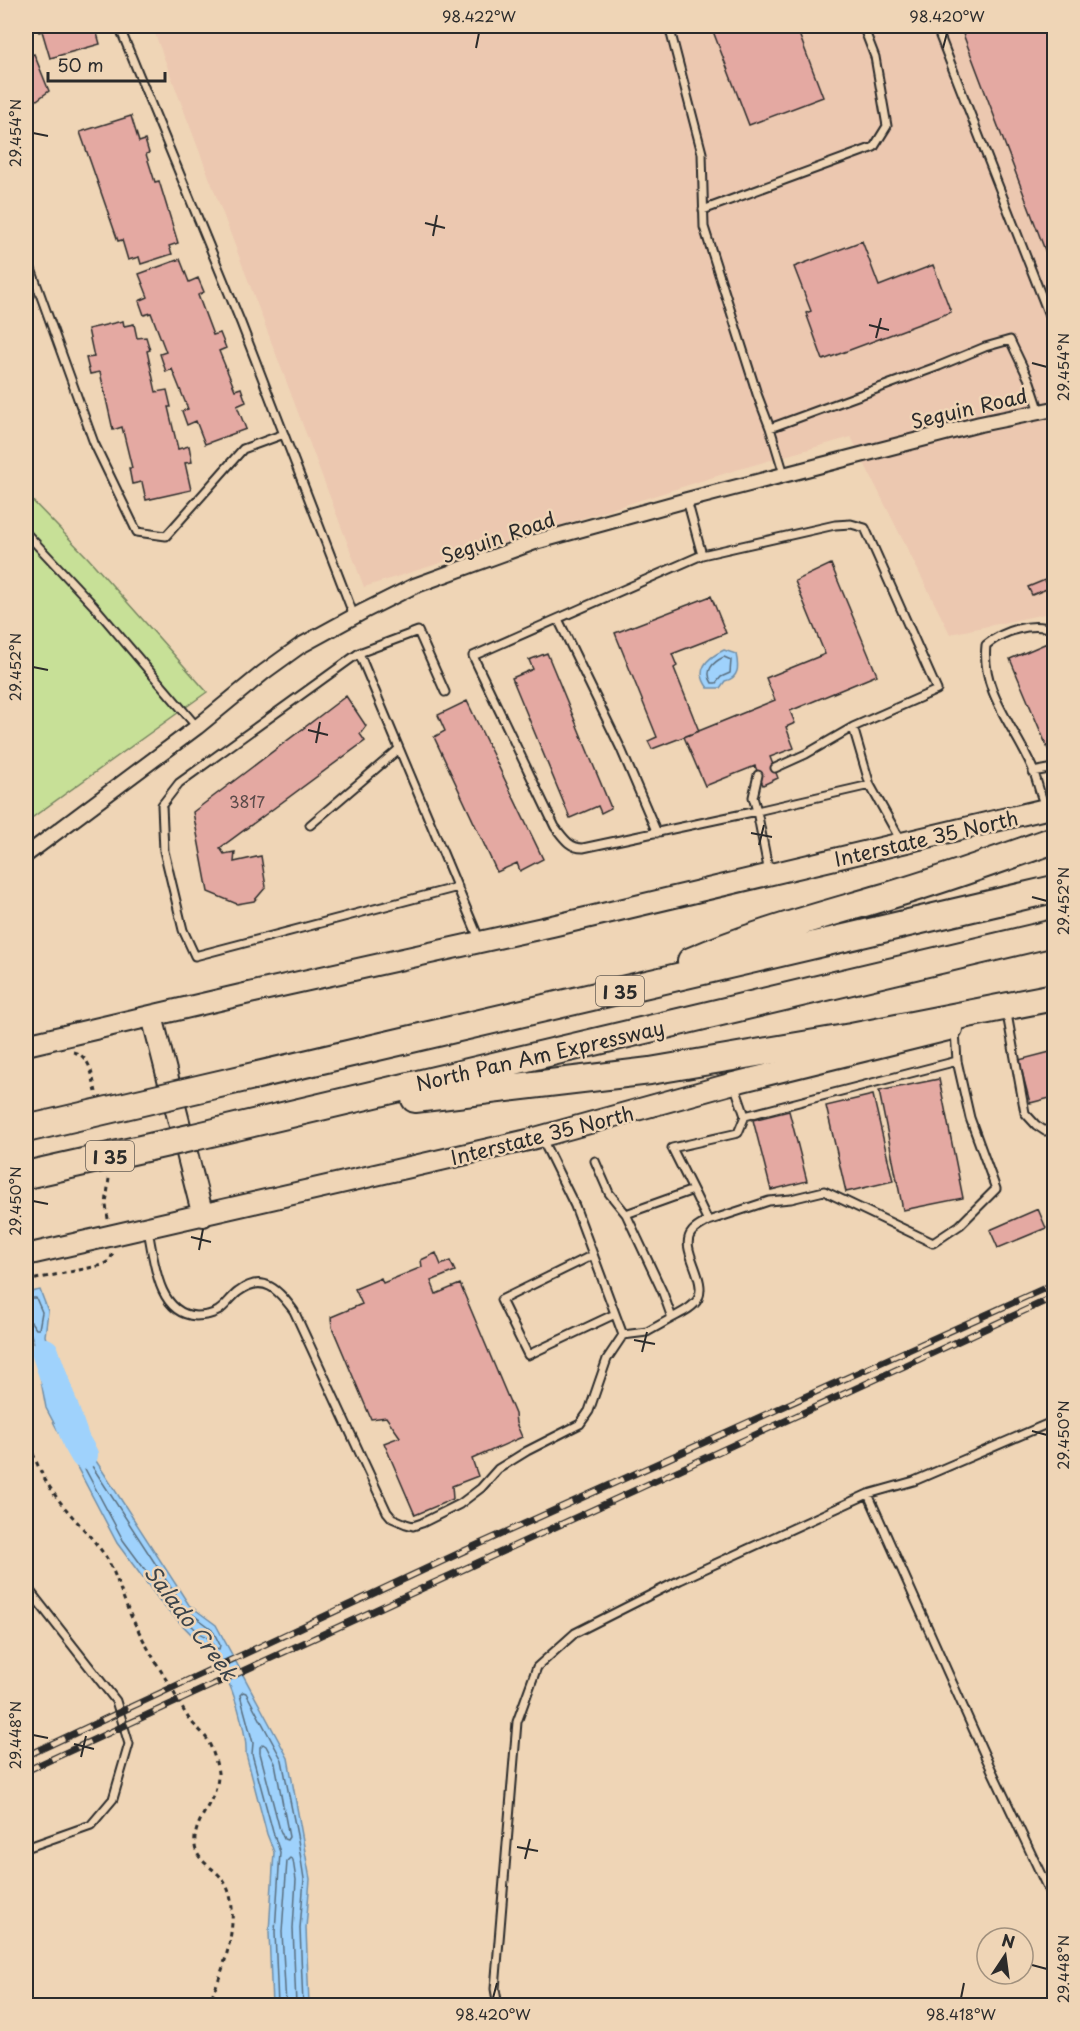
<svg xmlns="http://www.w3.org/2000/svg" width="1080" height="2031" viewBox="0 0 1080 2031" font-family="'Playpen Sans',sans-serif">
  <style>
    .built { fill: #ecc8b0 }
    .green { fill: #c7e097; stroke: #798661; stroke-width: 1.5 }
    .water { fill: #9fd2fc; stroke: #718fa8; stroke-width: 1.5 }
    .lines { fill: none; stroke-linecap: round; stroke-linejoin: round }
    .shore { stroke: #596e7f; stroke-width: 1.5 }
    .river { stroke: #9fd2fc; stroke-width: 28 }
    .building { fill: #e4a9a2; stroke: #2b2b2b; stroke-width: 1.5 }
    .service-casing { stroke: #2b2b2b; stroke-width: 11 }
    .minor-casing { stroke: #2b2b2b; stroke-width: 18 }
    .secondary-casing { stroke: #2b2b2b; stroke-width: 24 }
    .motorway-casing { stroke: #2b2b2b; stroke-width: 30 }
    .path { stroke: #2b2b2b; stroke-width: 3; stroke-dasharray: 4.5 4.5; stroke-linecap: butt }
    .service { stroke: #efd5b6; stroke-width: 7 }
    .minor { stroke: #efd5b6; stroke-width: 14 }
    .secondary { stroke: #efd5b6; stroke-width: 20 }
    .motorway { stroke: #efd5b6; stroke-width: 26 }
    .rail-casing { stroke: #2b2b2b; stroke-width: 7 }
    .rail { stroke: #efd5b6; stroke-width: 4.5; stroke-dasharray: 14; stroke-linecap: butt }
    .motorway-bridge-casing { stroke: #2b2b2b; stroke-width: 30; stroke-linecap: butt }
    .motorway-bridge { stroke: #efd5b6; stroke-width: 26 }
    .ticks { fill: none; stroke: #2b2b2b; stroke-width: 2 }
    .labels { text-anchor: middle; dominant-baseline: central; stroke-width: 5; stroke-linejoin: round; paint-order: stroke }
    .number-label { font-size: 16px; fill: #594a49 }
    .shield { fill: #efd5b6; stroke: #665e55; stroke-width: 1.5 }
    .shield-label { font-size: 18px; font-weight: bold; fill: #2b2b2b }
    .street-label { font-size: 20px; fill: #2b2b2b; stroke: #efd5b6 }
    .water-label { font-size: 21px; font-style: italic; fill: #3c444a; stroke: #efd5b6 }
    .neatline { fill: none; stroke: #2b2b2b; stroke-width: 2 }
    .ticks-label { font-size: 15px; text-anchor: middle; fill: #2b2b2b }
  </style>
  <rect width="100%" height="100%" fill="#efd5b6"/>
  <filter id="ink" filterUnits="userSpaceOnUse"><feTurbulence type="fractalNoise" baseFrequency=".0167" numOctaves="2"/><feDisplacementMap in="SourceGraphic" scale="12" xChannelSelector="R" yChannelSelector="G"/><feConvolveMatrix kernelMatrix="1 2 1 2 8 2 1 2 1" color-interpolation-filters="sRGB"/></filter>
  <g filter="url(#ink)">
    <!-- built -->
    <path class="built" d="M152,26H1054V612L950,634L851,437L736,470L364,587Z"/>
    <!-- green -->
    <path class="green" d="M26,494L88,558L207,692L26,822Z"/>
    <!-- water -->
    <path class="water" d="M724,650L736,654C739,667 739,678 725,681L720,688H708C694,670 707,658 724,650Z
      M40,1290L48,1311L45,1336L59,1378L58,1402L189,1605L216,1625L288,1758L310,1879L306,1928L309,2005H272L269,1932L274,1852L267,1834L246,1754C248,1727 223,1650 196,1639L163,1605L117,1543L46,1408L34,1343L26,1321V1293Z"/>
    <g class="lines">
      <!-- shore -->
      <path class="shore" d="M724,657L731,660L730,673L721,677L716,683H712C704,671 713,662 724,657Z
        M26,1298H36L42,1312L39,1329H36L31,1322L26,1321
        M79,1446L184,1608L212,1629L220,1645L219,1649L215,1648L207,1637L199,1633L168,1601L123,1540L75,1450L76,1447Z
        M263,1744L266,1746L275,1763L289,1837L287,1840L284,1839L280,1830L260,1753V1747Z
        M278,2006L275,1932L280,1852L273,1832L252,1754L253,1743L240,1695L243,1692L246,1693L282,1760L298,1840L304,1879L300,1928L303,2006
        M286,2006L282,1932L287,1861L290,1858L293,1860L296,1880L293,1928L296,2006"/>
      <!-- river -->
      <path class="river" d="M45,1352L76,1441L84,1455"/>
    </g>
    <!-- building -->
    <path class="building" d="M37,26H95L100,44L50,58L42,31L39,32Z
      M711,26H796L823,97L749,125Z
      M960,26H1054V274Z
      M26,40L31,55L34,54L49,91L26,108Z
      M131,116L139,142L145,140L149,153L146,154L155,182L159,181L178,243L169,246L172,254L141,264L139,257L128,260L122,240L118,241L80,132Z
      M862,241L879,286L933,265L951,312L823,360L806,313L811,311L794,267Z
      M180,259L189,282L198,278L204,292L198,295L213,335L220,333L226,348L219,351L235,390L241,388L246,402L237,406L246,429L205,444L196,421L187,425L182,411L188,409L172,369L166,372L160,354L166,352L151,313L144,315L139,301L148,297L139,274Z
      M123,321L124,326L134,324L137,338L146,337L150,350L147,351L156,392L167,390L171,407H168L178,449L189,446L192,462L185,463L191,490L146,500L142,482L132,484L129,468H132L122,427L113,430L100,372L90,374L86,358L94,357L88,329Z
      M831,564L877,675L790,711L795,723L786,727L794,748L770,757L778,778L763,785L755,766L705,786L684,737L775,700L766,678L825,654L795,581Z
      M1045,580L1049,588L1032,595L1028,587Z
      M711,596L726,633L672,654L677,666L674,668L699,731L652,749L648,741L657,737L615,633Z
      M1047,643L1054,661V754L1051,756L1010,659Z
      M547,653L611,808L601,813L598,806L570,818L512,678L533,669L529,660Z
      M346,696L366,726L360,734L365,741L220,848L224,854L235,852L234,862L261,856L266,887L254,901L237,904L208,892L193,812Z
      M467,701L543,859L520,871L517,863L497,872L434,737L445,731L438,715Z
      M1054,1051V1097L1030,1103L1019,1060Z
      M939,1079L963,1198L903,1210L879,1091Z
      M873,1095L893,1181L846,1192L826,1106Z
      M789,1111L807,1181L771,1190L753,1120Z
      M1038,1209L1046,1228L998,1248L990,1230Z
      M436,1253L441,1265L450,1261L455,1271L431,1281L436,1294L460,1284L515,1414L516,1423L522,1437L472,1459L478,1476L452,1486L453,1499L415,1515L384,1443L400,1437L386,1417L371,1419L332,1327L331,1317L362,1304L355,1289L381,1278L383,1283L422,1267L421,1260Z"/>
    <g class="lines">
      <!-- service casing -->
      <g class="service-casing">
        <path id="service" d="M119,26L241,323L354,616
          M669,26L702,153L704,227L757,394L770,428L939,366L985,347L1010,340L1030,382L1040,412
          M936,26L1054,328
          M703,210L874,147L887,126L875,57L863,26
          M26,255L94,443L137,532L166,536L243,449L284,434
          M770,428L784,474
          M687,500L702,555L835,525L851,524L865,528L937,690L853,727L870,785
          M26,533L94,606L197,727
          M702,555L473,656L555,827C563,837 569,848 583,848L757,811L769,873
          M558,619L621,749L657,833
          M359,653L480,941
          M445,692L418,631L359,653L179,783L162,805L164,851L183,930L195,956L458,887
          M775,768L806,754L853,727
          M1033,772L1054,768
          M758,775L753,797L757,811L870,785L901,841
          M1045,807C1040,794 1037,780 1032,767C1014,726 981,692 986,645C1003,631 1032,621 1054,630
          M310,825L399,749
          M1007,1014L1025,1113L1036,1125L1045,1131L1054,1127
          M955,1031L957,1061
          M734,1084L745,1116
          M595,1161L609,1193L626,1214
          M148,1230C154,1259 157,1314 196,1316C204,1316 211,1315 218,1311C226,1306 231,1297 238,1292C264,1272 279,1291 294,1311L387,1512L392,1518L406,1524L413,1526L422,1523L460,1504L481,1488L498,1469L527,1451L580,1424L589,1411L607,1359L623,1335L575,1206L542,1139
          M593,1255L501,1300L528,1355L615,1314
          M672,1318C681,1313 693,1308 698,1299C708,1278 678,1248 692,1232C696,1227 703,1224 708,1221
          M623,1335L647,1332L672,1318L663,1293L626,1214L693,1190L708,1221L769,1201L791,1199L824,1191L933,1243L960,1225L996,1189L970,1118L957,1061L745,1116L738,1133L672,1148L693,1190
          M868,1494L986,1758L1054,1902
          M26,1586L116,1701L129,1744L113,1799L91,1825L26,1848
          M498,2006L495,1989L517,1722L537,1667L575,1633L680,1580L868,1494L914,1481L1054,1421"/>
      </g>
      <!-- minor casing -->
      <g class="minor-casing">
        <path id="minor" d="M26,855L197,727L264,672L300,646L364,611L414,586L535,542L687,500L980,424L1054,409"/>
      </g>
      <!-- secondary casing -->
      <g class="secondary-casing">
        <path id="secondary" d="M152,1016L203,1216
          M26,1045L245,994L552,926L1054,807
          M26,1255L528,1140L734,1083L952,1029"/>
      </g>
      <!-- motorway casing -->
      <g class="motorway-casing">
        <path id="motorway" d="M691,961C752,934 817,917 881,898C940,881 997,860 1054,840
          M185,1092L1054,889
          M415,1099L650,1071L851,1037L1054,997
          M194,1137L1054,933"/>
      </g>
      <!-- path -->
      <path class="path" d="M73,1052C91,1056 92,1076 96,1092
        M108,1219L106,1205L109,1178
        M26,1281L103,1265L110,1261L113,1252
        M26,1437C33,1453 39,1471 49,1486C65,1512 89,1532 106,1557C118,1577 122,1599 133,1620C145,1644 159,1668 173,1691C178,1700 183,1710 189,1719C194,1726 202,1731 207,1739C212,1748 217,1763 218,1773C219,1801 192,1819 195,1846C197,1862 215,1868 223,1880C245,1911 223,1975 207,2006"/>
      <!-- service -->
      <use href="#service" class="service"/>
      <!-- minor -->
      <use href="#minor" class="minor"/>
      <!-- secondary -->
      <use href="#secondary" class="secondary"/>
      <!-- motorway -->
      <use href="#motorway" class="motorway"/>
      <!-- rail casing -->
      <g class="rail-casing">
        <path id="rail" d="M26,1756L464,1551L1054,1284
          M26,1771L1054,1297"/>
      </g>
      <!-- rail -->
      <use href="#rail" class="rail"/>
      <!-- motorway-bridge casing -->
      <g class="motorway-bridge-casing">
        <path id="motorway-bridge" d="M26,1129L185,1092
          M26,1175L194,1137"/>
      </g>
      <!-- motorway-bridge -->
      <use href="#motorway-bridge" class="motorway-bridge"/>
    </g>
  </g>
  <!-- ticks -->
  <path class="ticks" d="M476,48L479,33M943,48L947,33M33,133L48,136M425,223L445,228M433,236L437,215M869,325L889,330M876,338L881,318M1032,363L1047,367M33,667L48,670M308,730L328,735M316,743L320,722M751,833L772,837M759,845L764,825M1032,897L1047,901M33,1201L48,1204M191,1237L211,1242M199,1250L203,1229M634,1340L655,1344M642,1352L647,1332M1032,1431L1047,1435M33,1735L48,1738M74,1744L94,1749M81,1757L86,1736M517,1847L538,1851M525,1859L530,1839M1032,1965L1047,1969M493,1998L497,1983M961,1998L964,1983"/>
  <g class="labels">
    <!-- number labels -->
    <g class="number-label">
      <text x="247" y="801">3817</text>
    </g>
    <!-- shield labels -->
    <g class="shield">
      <rect x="596" y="976" width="48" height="30" rx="4.5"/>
      <rect x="86" y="1141" width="48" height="30" rx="4.5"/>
    </g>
    <g class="shield-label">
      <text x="620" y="991">I 35</text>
      <text x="110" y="1156">I 35</text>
    </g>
    <!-- street labels -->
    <g class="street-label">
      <text transform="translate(969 408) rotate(-13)">Seguin Road</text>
      <text transform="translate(498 537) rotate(-19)">Seguin Road</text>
      <text transform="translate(926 838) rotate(-13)">Interstate 35 North</text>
      <text transform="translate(540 1055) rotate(-13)">North Pan Am Expressway</text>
      <text transform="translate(542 1135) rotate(-14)">Interstate 35 North</text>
    </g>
    <!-- water labels -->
    <g class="water-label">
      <text transform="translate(192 1622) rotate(53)">Salado Creek</text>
    </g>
  </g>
  <!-- margin -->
  <rect width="1080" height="2031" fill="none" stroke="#efd5b6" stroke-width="66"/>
  <!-- north arrow -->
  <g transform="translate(1005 1956) rotate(13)"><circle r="28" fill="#efd5b6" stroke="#a1917e" stroke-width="1.5"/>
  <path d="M0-4.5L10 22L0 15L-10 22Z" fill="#2b2b2b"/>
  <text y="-9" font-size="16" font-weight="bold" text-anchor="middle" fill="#2b2b2b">N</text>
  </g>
  <!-- scale -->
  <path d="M48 72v9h117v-9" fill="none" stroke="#2b2b2b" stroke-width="3"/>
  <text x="57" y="72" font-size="18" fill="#2b2b2b" stroke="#efd5b6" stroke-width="4.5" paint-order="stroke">50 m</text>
  <rect x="33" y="33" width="1014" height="1965" class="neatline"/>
  <g class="ticks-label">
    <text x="479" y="22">98.422°W</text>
    <text x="947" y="22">98.420°W</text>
    <text transform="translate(16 133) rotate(-90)" y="5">29.454°N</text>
    <text transform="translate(1064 367) rotate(-90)" y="5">29.454°N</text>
    <text transform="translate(16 667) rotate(-90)" y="5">29.452°N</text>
    <text transform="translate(1064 901) rotate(-90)" y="5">29.452°N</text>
    <text transform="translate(16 1201) rotate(-90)" y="5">29.450°N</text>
    <text transform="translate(1064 1435) rotate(-90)" y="5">29.450°N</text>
    <text transform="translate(16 1735) rotate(-90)" y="5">29.448°N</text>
    <text transform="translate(1064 1969) rotate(-90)" y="5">29.448°N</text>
    <text x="493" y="2020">98.420°W</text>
    <text x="961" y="2020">98.418°W</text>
  </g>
</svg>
